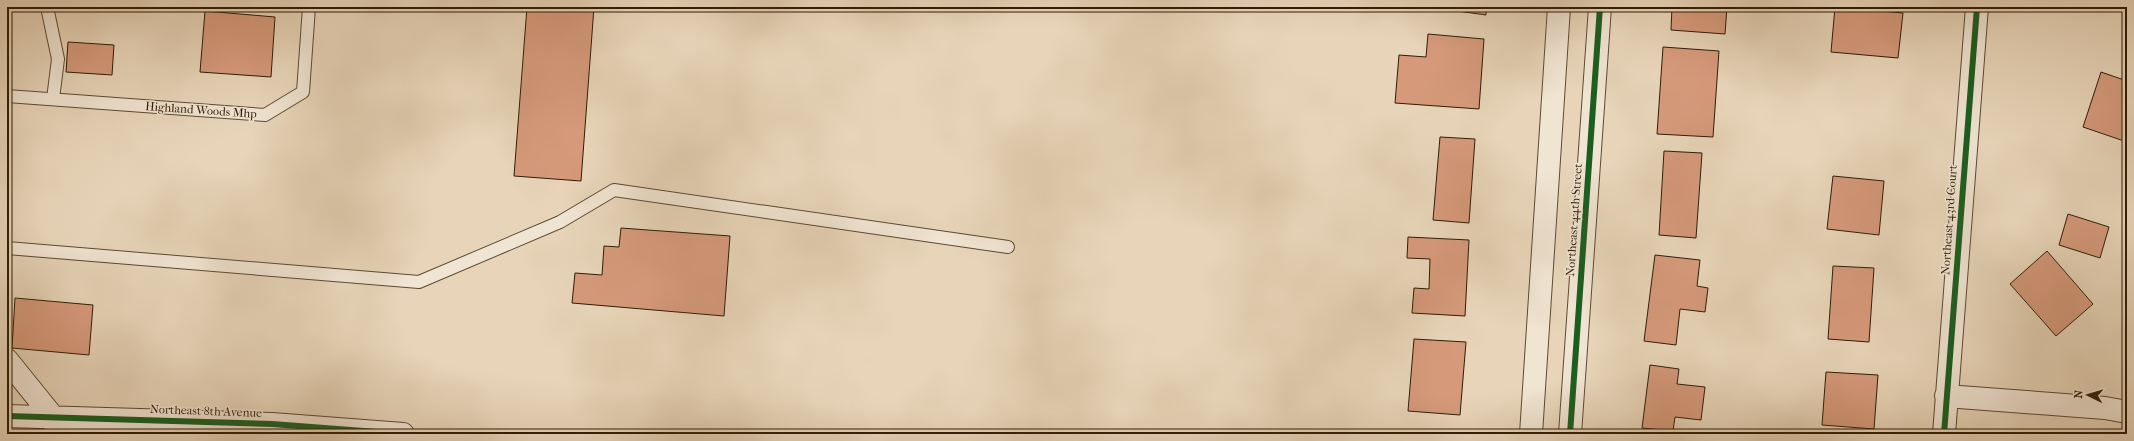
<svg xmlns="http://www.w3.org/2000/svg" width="2134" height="441" viewBox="0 0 2134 441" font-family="'IM FELL French Canon',serif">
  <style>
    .building { fill: #d69a7b; stroke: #2e1c06 }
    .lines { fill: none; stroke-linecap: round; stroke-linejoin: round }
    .service-casing { stroke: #5c4a33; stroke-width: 14 }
    .minor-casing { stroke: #5c4a33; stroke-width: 24 }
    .service { stroke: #f0e4d2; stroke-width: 12 }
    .minor { stroke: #f0e4d2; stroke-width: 22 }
    .cycleway-casing { stroke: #f0e4d2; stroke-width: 8 }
    .cycleway { stroke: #1b5e20; stroke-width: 6 }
    .labels { text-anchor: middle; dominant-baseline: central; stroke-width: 3; stroke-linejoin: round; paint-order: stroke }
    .street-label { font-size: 12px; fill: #2e1c06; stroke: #f0e4d2 }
  </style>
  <rect width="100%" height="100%" fill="#e8d5b9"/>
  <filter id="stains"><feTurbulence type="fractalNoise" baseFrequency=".005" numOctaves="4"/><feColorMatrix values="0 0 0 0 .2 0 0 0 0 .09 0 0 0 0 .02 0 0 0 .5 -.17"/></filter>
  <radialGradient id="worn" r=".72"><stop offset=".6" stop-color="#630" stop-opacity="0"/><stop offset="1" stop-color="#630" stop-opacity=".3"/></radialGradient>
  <!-- building -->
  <path class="building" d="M527,7H594L581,181L514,176Z
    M1429,7H1486V15Z
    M1672,7H1727L1725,34L1671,30Z
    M1835,7L1903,13L1898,58L1831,52Z
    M205,11L275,17L271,77L200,72Z
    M1428,34L1484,39L1479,109L1395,103L1399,55L1426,57Z
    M68,42L114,45L112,75L66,72Z
    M1663,47L1719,51L1713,137L1657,134Z
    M2101,72L2127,81V142L2083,127Z
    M1440,137L1475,139L1469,223L1433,220Z
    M1664,151L1702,153L1696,238L1659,235Z
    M1833,176L1884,181L1879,235L1827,229Z
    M2068,214L2109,227L2100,258L2059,245Z
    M621,228L730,236L724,316L572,303L575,273L602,275L604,246L619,247Z
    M1408,237L1469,240L1465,316L1412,313L1414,288L1429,289L1430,259L1407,258Z
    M2047,251L2093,304L2056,336L2010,284Z
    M1655,255L1700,260L1697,286L1708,288L1705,312L1680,309L1676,345L1644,341Z
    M1833,266L1874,268L1869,342L1828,339Z
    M15,298L93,305L89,355L12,348Z
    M1414,339L1466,342L1460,415L1408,411Z
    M1650,365L1679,369L1677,384L1705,387L1701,420L1675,417L1673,431L1642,428Z
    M1826,372L1878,375L1874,429L1822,425Z"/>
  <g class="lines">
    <!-- service casing -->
    <g class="service-casing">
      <path id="service" d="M47,7L58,59L53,99
        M7,96L265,115L303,92L309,7
        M7,248L419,282L560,222L614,190L1008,247"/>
    </g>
    <!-- minor casing -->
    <g class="minor-casing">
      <path id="minor" d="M7,360L53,417L57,434
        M1946,396L2105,408L2127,412
        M7,416L272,424L403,434
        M1531,434L1559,7
        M1570,434L1600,7
        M1944,434L1977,7"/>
    </g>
    <!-- service -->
    <use href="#service" class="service"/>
    <!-- minor -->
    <use href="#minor" class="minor"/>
    <!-- cycleway casing -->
    <g class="cycleway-casing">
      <path id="cycleway" d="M7,416L272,424L403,434
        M1570,434L1600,7
        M1944,434L1977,7"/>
    </g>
    <!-- cycleway -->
    <use href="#cycleway" class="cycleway"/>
  </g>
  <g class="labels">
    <!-- street labels -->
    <g class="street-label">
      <text transform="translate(201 110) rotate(4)">Highland Woods Mhp</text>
      <text transform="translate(1574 220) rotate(-86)">Northeast 44th Street</text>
      <text transform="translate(1949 220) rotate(-86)">Northeast 43rd Court</text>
      <text transform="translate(206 411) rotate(2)">Northeast 8th Avenue</text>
    </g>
  </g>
  <!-- margin -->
  <rect width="2134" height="441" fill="none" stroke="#e8d5b9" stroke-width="24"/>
  <rect x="8" y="8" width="2118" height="425" fill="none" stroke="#2e1c06" stroke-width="2"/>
  <rect x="12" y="12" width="2110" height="417" fill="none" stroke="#2e1c06"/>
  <!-- north arrow -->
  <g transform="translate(2088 395) rotate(275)" stroke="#f0e4d2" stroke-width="3" paint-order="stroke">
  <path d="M0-3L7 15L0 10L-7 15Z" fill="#2e1c06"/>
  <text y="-6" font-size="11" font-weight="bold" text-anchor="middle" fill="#2e1c06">N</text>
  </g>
  <rect width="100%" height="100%" filter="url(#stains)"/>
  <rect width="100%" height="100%" fill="url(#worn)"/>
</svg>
